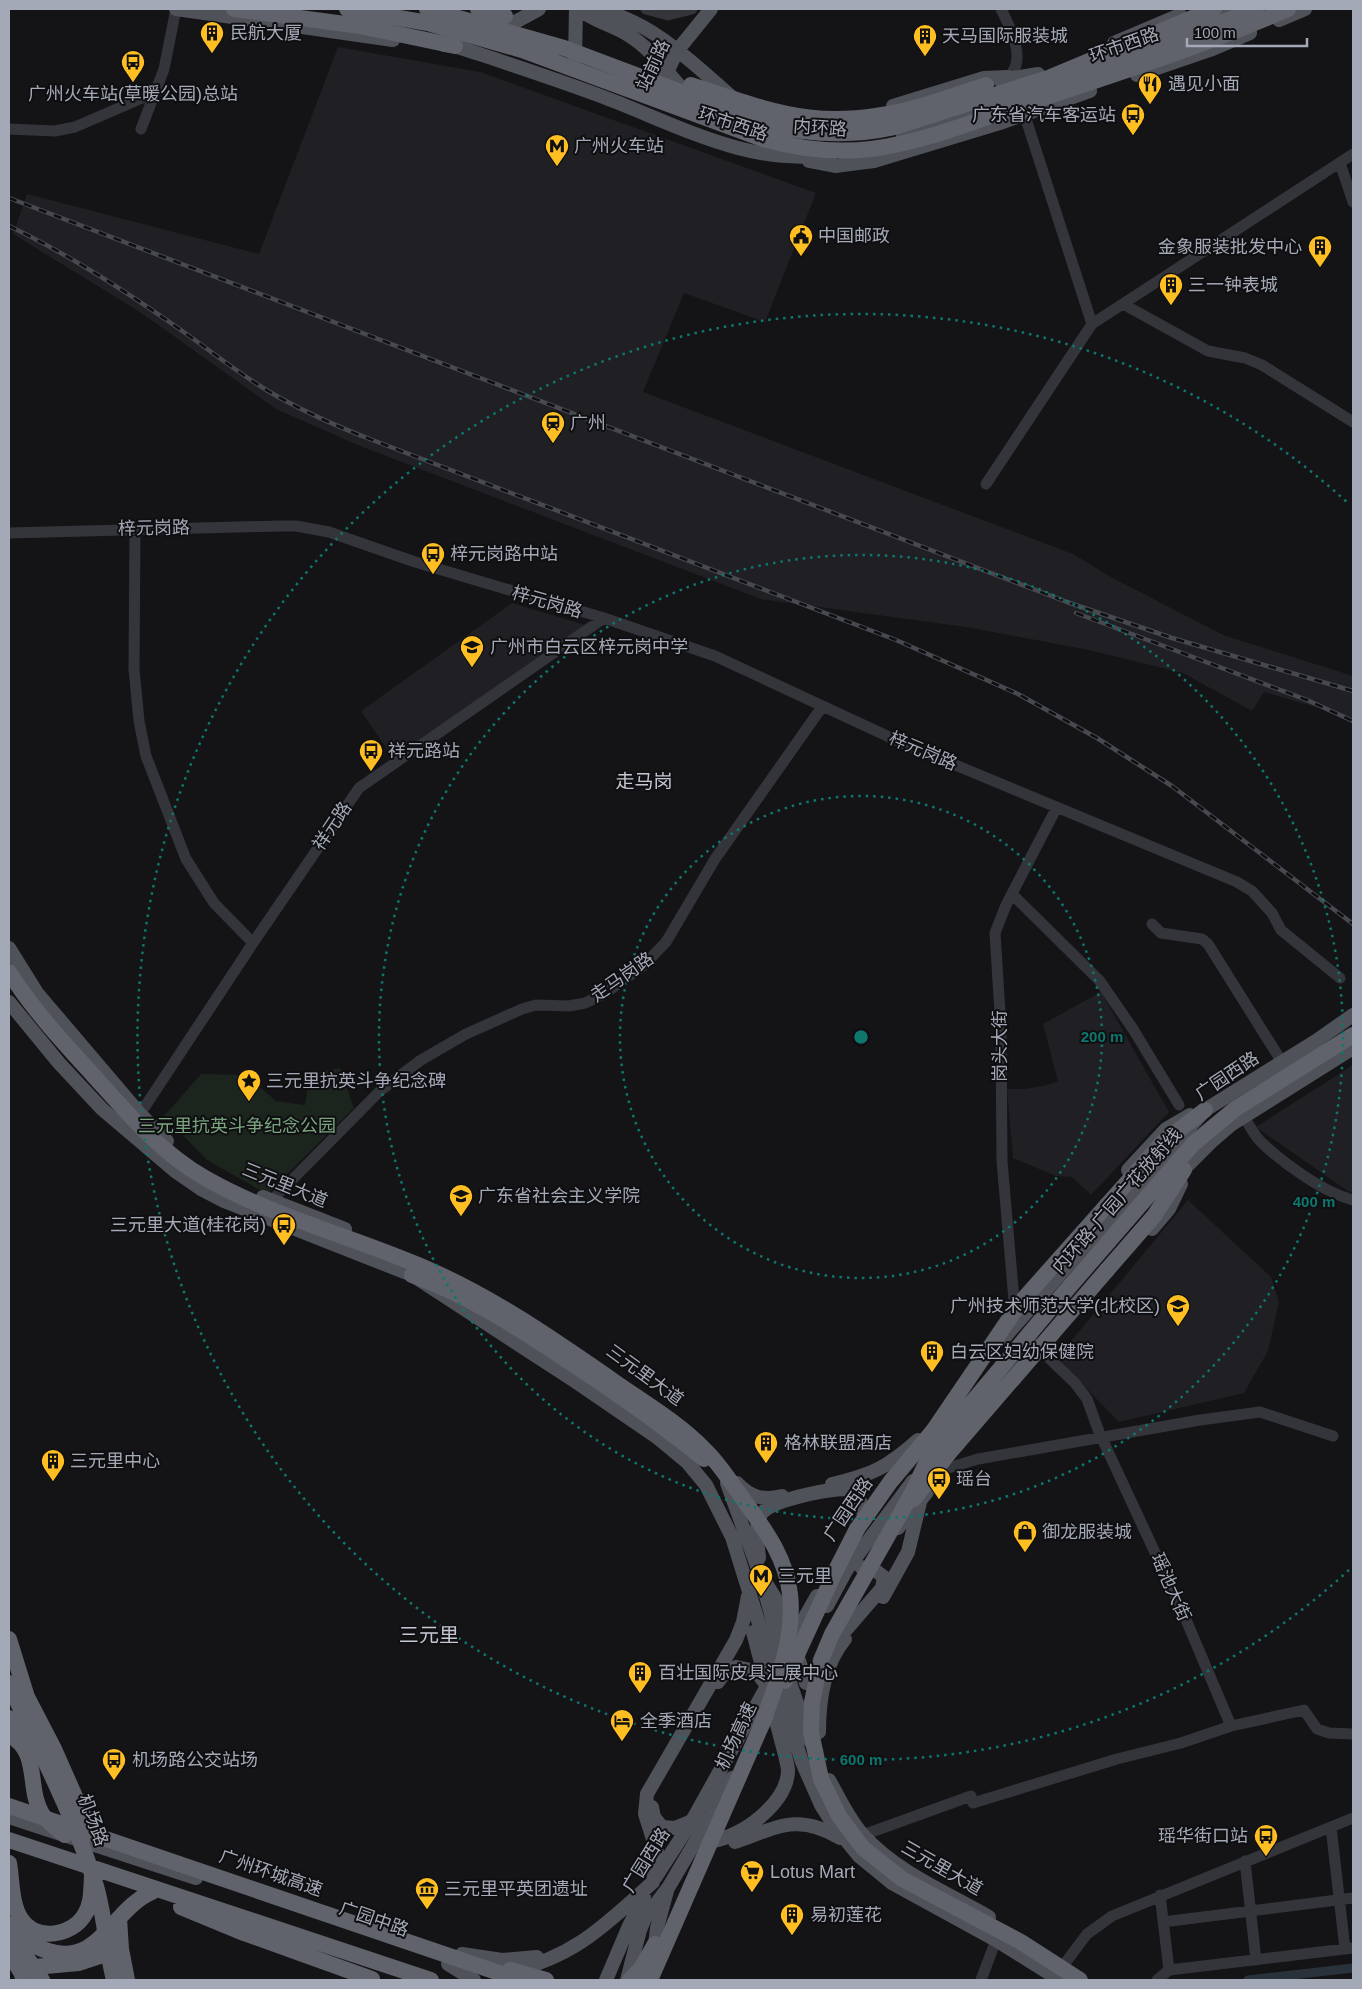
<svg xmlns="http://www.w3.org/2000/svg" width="1362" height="1989" viewBox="0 0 1362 1989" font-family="Helvetica,'Noto Sans SC',sans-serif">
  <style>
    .built { fill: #201f23 }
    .green { fill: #1b241d }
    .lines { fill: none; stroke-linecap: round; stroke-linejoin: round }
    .canal { stroke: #29323a; stroke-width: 9 }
    .minor { stroke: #34353b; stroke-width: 11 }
    .major { stroke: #50525a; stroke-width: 14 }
    .highway { stroke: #60636c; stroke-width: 16 }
    .rail-casing { stroke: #474950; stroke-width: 4.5 }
    .rail { stroke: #0f0f11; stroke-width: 2.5; stroke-dasharray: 8; stroke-linecap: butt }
    .major-bridge { stroke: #50525a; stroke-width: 14 }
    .highway-bridge { stroke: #60636c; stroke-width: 16 }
    .ring { fill: none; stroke: #0f766e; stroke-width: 2.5; stroke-dasharray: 2.5 5 }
    .labels { text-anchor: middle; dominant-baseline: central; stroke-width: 4; stroke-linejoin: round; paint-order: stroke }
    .poi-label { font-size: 18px; fill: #a4a9b7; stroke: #0f0f11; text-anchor: start }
    .street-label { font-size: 18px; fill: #a4a9b7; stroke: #0f0f11 }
    .park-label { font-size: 18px; fill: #79a47e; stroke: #0f0f11 }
    .neighbourhood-label { font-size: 19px; fill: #c5c8d3; stroke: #0f0f11 }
    .quarter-label { font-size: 20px; fill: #c5c8d3; stroke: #0f0f11 }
    .centre { fill: #0f766e; stroke: #0f0f11; stroke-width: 2.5 }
    .ring-label { font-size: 15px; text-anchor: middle; font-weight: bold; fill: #0f766e; stroke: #0f0f11; stroke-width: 4; stroke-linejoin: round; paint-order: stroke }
  </style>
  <rect width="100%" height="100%" fill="#141416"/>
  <!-- built -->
  <path class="built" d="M338,47L480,72L816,193L765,322L684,293L643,392L1073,554L1111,577L1223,635L1353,676V718L1264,692L1252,711L1183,673L1089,650L966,627L761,599L360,446L276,409L140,312L13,234L27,194L259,254Z
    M512,603L585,625L393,758L361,711Z
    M1101,992L1169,1112L1091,1195L1072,1177L1056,1176L1013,1158L1007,1089H1024L1048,1085L1058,1081L1043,1024Z
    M1353,1065V1192H1349L1256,1127Z
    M1188,1200L1271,1277L1279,1302L1268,1351L1244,1393L1119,1422L1057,1358Z"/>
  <!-- green -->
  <path class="green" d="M340,1068L354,1108L267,1194L207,1160L164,1116L201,1074L246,1075L276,1101L305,1105L310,1074Z"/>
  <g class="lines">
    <!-- canal -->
    <path class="canal" d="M1248,1980L1353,1968"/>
    <!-- minor -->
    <path class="minor" d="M646,9L668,15L692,9
      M1001,9C1010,27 1028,61 1008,77
      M1024,113L1092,324
      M9,129L55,131L75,127L156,92
      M141,129L164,69L176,9
      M1340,163L1353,202
      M1123,304L1208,351L1245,358L1262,365L1353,422
      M986,484L1092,324L1353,154
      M135,529L134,669L139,721L146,756L186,859L214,903L253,943
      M9,533L279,526H296L329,532L415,562L604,618L715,656L900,742L1237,882L1252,891L1272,913L1281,930L1340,978
      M1012,894L1099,980L1133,1029L1179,1105
      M1152,924L1161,933L1202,939L1208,944L1282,1062
      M140,1114L253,943L359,788L604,618
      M1243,1116C1249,1124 1254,1135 1261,1142C1284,1164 1323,1192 1353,1200
      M271,1201L381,1090L421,1060L466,1034L522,1009L536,1005L569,1006L585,1003L604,994L643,966L666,942L715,859L822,707
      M1014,1300L1002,1161L1001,1029L995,933L1006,905L1057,807
      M1031,1341L1075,1383L1087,1399L1099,1432L1184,1615L1231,1726L1304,1710L1317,1729L1329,1733L1353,1734
      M945,1469L978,1459L1200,1420L1260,1412L1333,1436
      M1331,1827L1345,1949
      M863,1835L971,1796L973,1803L1117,1759L1181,1743L1231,1726
      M1245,1861L1256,1960
      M1160,1895L1169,1970
      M1163,1922L1353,1898
      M1055,1972L1066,1962L1087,1934L1112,1916L1353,1818
      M981,1980L996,1940
      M1157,1980L1169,1970L1353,1948"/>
    <!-- major -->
    <path class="major" d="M176,9L393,40
      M579,9C595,22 613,25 630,36C654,51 669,76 688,95
      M593,9C649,18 693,63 735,100
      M1206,18L1228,9
      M1279,20L1305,9
      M491,26L517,21L539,9
      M1114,43L1180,15
      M444,45L455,46C506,63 556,79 606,98C677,125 753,168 831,154
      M575,60L576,9
      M1137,75L1210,50L1250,33
      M664,79L677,51L711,9
      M1000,80L1038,74
      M893,106L984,78L1008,77
      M903,136L994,106
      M809,161L835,166L874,161L1003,122L1090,91
      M9,948L37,993L140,1114L167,1141
      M9,1002L59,1063L102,1109L175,1171L201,1189L224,1201L412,1275L573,1380L658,1438L687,1462L706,1485L732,1537L802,1762L821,1805L833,1824L859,1856L892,1883L996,1940L1060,1980
      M1128,1170L1166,1129L1190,1115
      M1177,1176L1211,1142L1232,1124L1353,1048
      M263,1197L345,1229
      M1152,1229L1169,1209L1181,1184
      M1003,1339L1205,1110L1316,1041L1353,1015
      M727,1483L761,1577L788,1677L810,1741
      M737,1483C750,1497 763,1501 782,1496
      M832,1484C872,1475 888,1467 918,1440
      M898,1528L927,1492
      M759,1558C758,1545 754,1528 760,1516C767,1500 826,1490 843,1489C858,1491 862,1502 864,1516
      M847,1569L913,1481
      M767,1585L782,1609L789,1628
      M883,1597L908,1552L920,1502
      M833,1645L882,1588L884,1577L876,1571L861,1567
      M796,1651L806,1683L815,1685L821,1677
      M718,1682L725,1672L736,1667L756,1671L765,1683
      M819,1732C819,1700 824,1664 845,1639
      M829,1780C840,1799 849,1820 864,1836C898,1873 946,1892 989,1917
      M652,1807L654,1817L662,1827L675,1828L692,1821
      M9,1817L196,1878
      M703,1828L704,1835L712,1841C742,1837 787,1803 788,1771C788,1766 786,1760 785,1755L753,1632
      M735,1842C778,1827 798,1813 840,1838
      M655,1878L692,1821
      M653,1882L657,1852L645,1814L647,1794L736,1640L743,1622L748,1596
      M654,1953L657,1928L667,1891
      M462,1954L502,1960L537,1957
      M448,1964L474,1980
      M512,1971C576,1956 606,1924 653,1882
      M606,1980L629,1926L644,1897
      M627,1980L640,1930L645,1918L668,1888L713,1812"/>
    <!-- highway -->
    <path class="highway" d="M234,9L360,26L455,46
      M478,9L505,16
      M922,106L986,85
      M984,109L1172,43L1256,9
      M1107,1205L1163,1142L1205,1110
      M1107,1270L1154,1216L1184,1170
      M412,1275C470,1296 520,1329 571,1363C617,1393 661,1424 704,1459
      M914,1499L949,1453
      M857,1529L891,1481L933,1431
      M9,1639L27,1697L54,1749L85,1819L92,1829
      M9,1718L17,1724L34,1743
      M9,1735C41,1752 26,1787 42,1814C48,1823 57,1829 65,1835
      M9,1863C12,1880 11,1904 21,1919C36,1942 73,1936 85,1914C92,1903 91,1889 92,1877
      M119,1918L121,1949L127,1980
      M10,1925C20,1938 32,1946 48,1951C100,1967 112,1909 152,1892
      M9,1953L26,1980
      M22,1975L34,1967L79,1963L121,1949"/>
    <!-- rail casing -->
    <g class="rail-casing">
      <path id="rail" d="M9,198L1067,602L1172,638L1353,691
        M9,226C68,254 124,290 178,328C208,349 237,372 268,391C302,411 338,427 375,441L896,640L1018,694L1097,738L1172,786L1353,924
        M1076,613L1307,700L1353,721"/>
    </g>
    <!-- rail -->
    <use href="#rail" class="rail"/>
    <!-- major-bridge -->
    <path class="major-bridge" d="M827,1606L847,1569
      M788,1647L817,1596
      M713,1812L732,1778
      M692,1821L776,1670"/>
    <!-- highway-bridge -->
    <path class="highway-bridge" d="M347,9L428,23L522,50L763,139C798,149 835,153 871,149C925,142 977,120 1028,103C1116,74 1203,46 1288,9
      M427,9L564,48L766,124C810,135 851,137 895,127L1051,77L1214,9
      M691,85C781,115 826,133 922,106
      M9,972C33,1010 64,1043 94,1076C128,1114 161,1153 205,1178C275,1218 358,1238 432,1271C497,1300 554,1340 612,1380C643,1402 678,1422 705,1450C719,1463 729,1480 741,1496C762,1526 786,1556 790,1594C795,1638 777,1683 762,1724
      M933,1431L1020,1303L1107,1205
      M949,1453L1107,1270
      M785,1681L835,1572L857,1529
      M9,1683C39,1751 74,1815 96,1886C105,1917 106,1949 114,1980
      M9,1806L520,1980
      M9,1840L431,1980
      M181,1907L244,1933L372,1979
      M9,1931L42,1980
      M510,1970L546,1980
      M630,1980L642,1967L655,1944
      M650,1980L766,1715
      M1080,1980L1021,1942L902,1879L863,1848L839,1816L821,1779L811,1732L812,1702L821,1660L832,1634L911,1495L933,1449L1051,1308L1193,1144L1235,1109L1353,1035"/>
  </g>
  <!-- distance rings -->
  <g class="ring">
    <circle cx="861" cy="1037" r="241"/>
    <circle cx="861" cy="1037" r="482"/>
    <path d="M1349 1570A723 723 0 1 1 1349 504"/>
  </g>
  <!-- icons -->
  <defs>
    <g id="building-pin" transform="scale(1.25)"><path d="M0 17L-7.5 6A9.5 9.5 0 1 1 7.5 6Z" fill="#ffbf22" stroke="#0f0f11"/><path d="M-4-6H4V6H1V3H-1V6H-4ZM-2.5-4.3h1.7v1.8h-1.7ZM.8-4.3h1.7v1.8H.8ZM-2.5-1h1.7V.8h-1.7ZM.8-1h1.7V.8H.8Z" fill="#111"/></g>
    <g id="bus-pin" transform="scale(1.25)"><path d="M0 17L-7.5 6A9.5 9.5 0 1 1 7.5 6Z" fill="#ffbf22" stroke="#0f0f11"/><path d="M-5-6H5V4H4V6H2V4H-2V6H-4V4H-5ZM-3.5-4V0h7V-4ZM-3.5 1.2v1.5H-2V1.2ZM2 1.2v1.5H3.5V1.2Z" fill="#111"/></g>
    <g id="restaurant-pin" transform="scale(1.25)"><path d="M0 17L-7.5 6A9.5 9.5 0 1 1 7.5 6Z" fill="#ffbf22" stroke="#0f0f11"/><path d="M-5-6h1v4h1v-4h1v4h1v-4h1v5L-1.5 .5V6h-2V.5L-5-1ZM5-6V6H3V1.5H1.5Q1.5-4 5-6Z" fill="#111"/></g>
    <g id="metro-pin" transform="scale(1.25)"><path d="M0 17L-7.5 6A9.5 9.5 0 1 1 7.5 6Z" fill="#ffbf22" stroke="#0f0f11"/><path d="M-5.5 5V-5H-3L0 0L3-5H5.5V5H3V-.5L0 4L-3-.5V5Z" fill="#111"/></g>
    <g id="civic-pin" transform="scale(1.25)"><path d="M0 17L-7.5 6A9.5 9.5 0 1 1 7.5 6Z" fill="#ffbf22" stroke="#0f0f11"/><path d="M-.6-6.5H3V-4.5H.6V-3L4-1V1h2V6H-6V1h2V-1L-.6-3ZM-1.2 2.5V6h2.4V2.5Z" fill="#111"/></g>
    <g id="station-pin" transform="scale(1.25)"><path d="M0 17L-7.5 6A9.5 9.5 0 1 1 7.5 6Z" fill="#ffbf22" stroke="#0f0f11"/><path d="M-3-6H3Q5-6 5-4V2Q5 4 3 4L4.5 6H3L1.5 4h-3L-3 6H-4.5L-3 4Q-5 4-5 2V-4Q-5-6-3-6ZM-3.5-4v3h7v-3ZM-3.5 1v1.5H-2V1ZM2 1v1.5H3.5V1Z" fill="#111"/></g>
    <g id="school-pin" transform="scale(1.25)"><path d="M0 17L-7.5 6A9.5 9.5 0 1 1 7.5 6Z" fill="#ffbf22" stroke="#0f0f11"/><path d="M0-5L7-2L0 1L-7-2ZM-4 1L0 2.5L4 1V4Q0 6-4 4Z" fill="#111"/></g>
    <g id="sight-pin" transform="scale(1.25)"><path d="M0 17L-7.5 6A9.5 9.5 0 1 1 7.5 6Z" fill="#ffbf22" stroke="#0f0f11"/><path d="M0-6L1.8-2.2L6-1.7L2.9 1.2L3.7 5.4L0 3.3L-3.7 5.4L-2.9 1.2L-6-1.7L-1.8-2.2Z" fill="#111"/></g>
    <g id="university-pin" transform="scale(1.25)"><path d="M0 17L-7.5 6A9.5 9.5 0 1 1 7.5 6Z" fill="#ffbf22" stroke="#0f0f11"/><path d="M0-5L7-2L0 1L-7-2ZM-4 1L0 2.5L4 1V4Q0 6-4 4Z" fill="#111"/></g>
    <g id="shop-pin" transform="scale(1.25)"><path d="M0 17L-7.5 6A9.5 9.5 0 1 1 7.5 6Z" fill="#ffbf22" stroke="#0f0f11"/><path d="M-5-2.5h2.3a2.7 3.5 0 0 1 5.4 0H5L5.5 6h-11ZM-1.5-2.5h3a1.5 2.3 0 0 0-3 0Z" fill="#111"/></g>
    <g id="hotel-pin" transform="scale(1.25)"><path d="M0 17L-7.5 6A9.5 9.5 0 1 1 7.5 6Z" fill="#ffbf22" stroke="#0f0f11"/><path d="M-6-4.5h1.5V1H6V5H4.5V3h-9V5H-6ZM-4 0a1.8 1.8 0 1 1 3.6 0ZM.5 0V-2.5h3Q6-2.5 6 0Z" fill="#111"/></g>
    <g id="supermarket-pin" transform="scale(1.25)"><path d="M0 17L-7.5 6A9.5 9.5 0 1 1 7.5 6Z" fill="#ffbf22" stroke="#0f0f11"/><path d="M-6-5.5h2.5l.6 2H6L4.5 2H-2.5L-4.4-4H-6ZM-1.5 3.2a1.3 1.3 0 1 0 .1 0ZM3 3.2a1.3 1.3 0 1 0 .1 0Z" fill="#111"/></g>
    <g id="museum-pin" transform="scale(1.25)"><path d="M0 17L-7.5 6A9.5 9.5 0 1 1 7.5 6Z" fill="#ffbf22" stroke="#0f0f11"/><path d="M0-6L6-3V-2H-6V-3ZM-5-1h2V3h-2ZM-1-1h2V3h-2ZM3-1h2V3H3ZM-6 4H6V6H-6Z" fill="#111"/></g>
  </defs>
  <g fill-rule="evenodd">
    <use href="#building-pin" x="212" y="33"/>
    <use href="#building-pin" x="925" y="36"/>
    <use href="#bus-pin" x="133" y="62"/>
    <use href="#restaurant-pin" x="1150" y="84"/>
    <use href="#bus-pin" x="1133" y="115"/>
    <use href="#metro-pin" x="557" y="146"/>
    <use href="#civic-pin" x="801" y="236"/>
    <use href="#building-pin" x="1320" y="247"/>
    <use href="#building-pin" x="1171" y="285"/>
    <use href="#station-pin" x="553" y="423"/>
    <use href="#bus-pin" x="433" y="554"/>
    <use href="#school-pin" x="472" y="647"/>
    <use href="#bus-pin" x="371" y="751"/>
    <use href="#sight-pin" x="249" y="1081"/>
    <use href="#university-pin" x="461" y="1196"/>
    <use href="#bus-pin" x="284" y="1225"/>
    <use href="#university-pin" x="1178" y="1306"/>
    <use href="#building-pin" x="932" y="1352"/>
    <use href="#building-pin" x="766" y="1443"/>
    <use href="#building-pin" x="53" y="1461"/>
    <use href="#bus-pin" x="939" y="1479"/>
    <use href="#shop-pin" x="1025" y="1532"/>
    <use href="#metro-pin" x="761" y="1576"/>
    <use href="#building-pin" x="640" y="1673"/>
    <use href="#hotel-pin" x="622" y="1721"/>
    <use href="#bus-pin" x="114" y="1760"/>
    <use href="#bus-pin" x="1266" y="1836"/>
    <use href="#supermarket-pin" x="752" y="1872"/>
    <use href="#museum-pin" x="427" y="1889"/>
    <use href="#building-pin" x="792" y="1915"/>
  </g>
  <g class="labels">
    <!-- poi labels -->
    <g class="poi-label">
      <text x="230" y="33">民航大厦</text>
      <text x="942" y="36">天马国际服装城</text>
      <text x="1168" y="84">遇见小面</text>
      <text x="133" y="94" text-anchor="middle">广州火车站(草暖公园)总站</text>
      <text x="1116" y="115" text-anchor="end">广东省汽车客运站</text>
      <text x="574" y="146">广州火车站</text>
      <text x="818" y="236">中国邮政</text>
      <text x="1302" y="247" text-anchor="end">金象服装批发中心</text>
      <text x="1188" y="285">三一钟表城</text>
      <text x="570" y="423">广州</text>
      <text x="450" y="554">梓元岗路中站</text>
      <text x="490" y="647">广州市白云区梓元岗中学</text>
      <text x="388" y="751">祥元路站</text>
      <text x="266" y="1081">三元里抗英斗争纪念碑</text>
      <text x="478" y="1196">广东省社会主义学院</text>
      <text x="266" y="1225" text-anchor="end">三元里大道(桂花岗)</text>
      <text x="1160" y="1306" text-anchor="end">广州技术师范大学(北校区)</text>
      <text x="950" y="1352">白云区妇幼保健院</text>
      <text x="784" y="1443">格林联盟酒店</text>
      <text x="70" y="1461">三元里中心</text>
      <text x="956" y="1479">瑶台</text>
      <text x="1042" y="1532">御龙服装城</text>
      <text x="778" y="1576">三元里</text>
      <text x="658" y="1673">百壮国际皮具汇展中心</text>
      <text x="640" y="1721">全季酒店</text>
      <text x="132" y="1760">机场路公交站场</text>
      <text x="1248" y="1836" text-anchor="end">瑶华街口站</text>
      <text x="770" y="1872">Lotus Mart</text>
      <text x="444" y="1889">三元里平英团遗址</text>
      <text x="810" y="1915">易初莲花</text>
    </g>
    <!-- street labels -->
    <g class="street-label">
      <text transform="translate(1124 45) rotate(-19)">环市西路</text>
      <text transform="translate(653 65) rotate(-65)">站前路</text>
      <text transform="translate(733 124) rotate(18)">环市西路</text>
      <text transform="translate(820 128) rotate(4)">内环路</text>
      <text transform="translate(154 528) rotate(-1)">梓元岗路</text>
      <text transform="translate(547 602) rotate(16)">梓元岗路</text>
      <text transform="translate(923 751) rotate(23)">梓元岗路</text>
      <text transform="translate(332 826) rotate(-56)">祥元路</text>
      <text transform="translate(622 977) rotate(-35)">走马岗路</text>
      <text transform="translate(1000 1046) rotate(-90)">岗头大街</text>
      <text transform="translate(1227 1076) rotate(-34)">广园西路</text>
      <text transform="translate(285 1185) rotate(22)">三元里大道</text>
      <text transform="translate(1117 1201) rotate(-49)">内环路-广园广花放射线</text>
      <text transform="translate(645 1375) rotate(36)">三元里大道</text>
      <text transform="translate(848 1509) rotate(-56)">广园西路</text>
      <text transform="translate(1171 1587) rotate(66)">瑶池大街</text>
      <text transform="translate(736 1736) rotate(-65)">机场高速</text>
      <text transform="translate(93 1820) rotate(69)">机场路</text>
      <text transform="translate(646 1860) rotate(-58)">广园西路</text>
      <text transform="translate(942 1868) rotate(30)">三元里大道</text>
      <text transform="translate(271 1873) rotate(19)">广州环城高速</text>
      <text transform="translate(374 1919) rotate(19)">广园中路</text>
    </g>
    <!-- park labels -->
    <g class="park-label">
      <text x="237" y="1126">三元里抗英斗争纪念公园</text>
    </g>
    <!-- neighbourhood labels -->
    <g class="neighbourhood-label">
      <text x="644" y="781">走马岗</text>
    </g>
    <!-- quarter labels -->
    <g class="quarter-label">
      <text x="429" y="1635">三元里</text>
    </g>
  </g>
  <circle cx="861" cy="1037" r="8" class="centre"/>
  <g class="ring-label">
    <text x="1102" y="1042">200 m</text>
    <text x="1314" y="1207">400 m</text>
    <text x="861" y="1765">600 m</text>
  </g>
  <!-- border -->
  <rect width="1362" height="1989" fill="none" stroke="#a4a9b7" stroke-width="20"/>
  <!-- scale -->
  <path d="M1187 38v8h120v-8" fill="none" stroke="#a4a9b7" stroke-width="2.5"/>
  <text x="1194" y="38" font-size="15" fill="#a4a9b7" stroke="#0f0f11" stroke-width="4" paint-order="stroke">100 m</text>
</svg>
